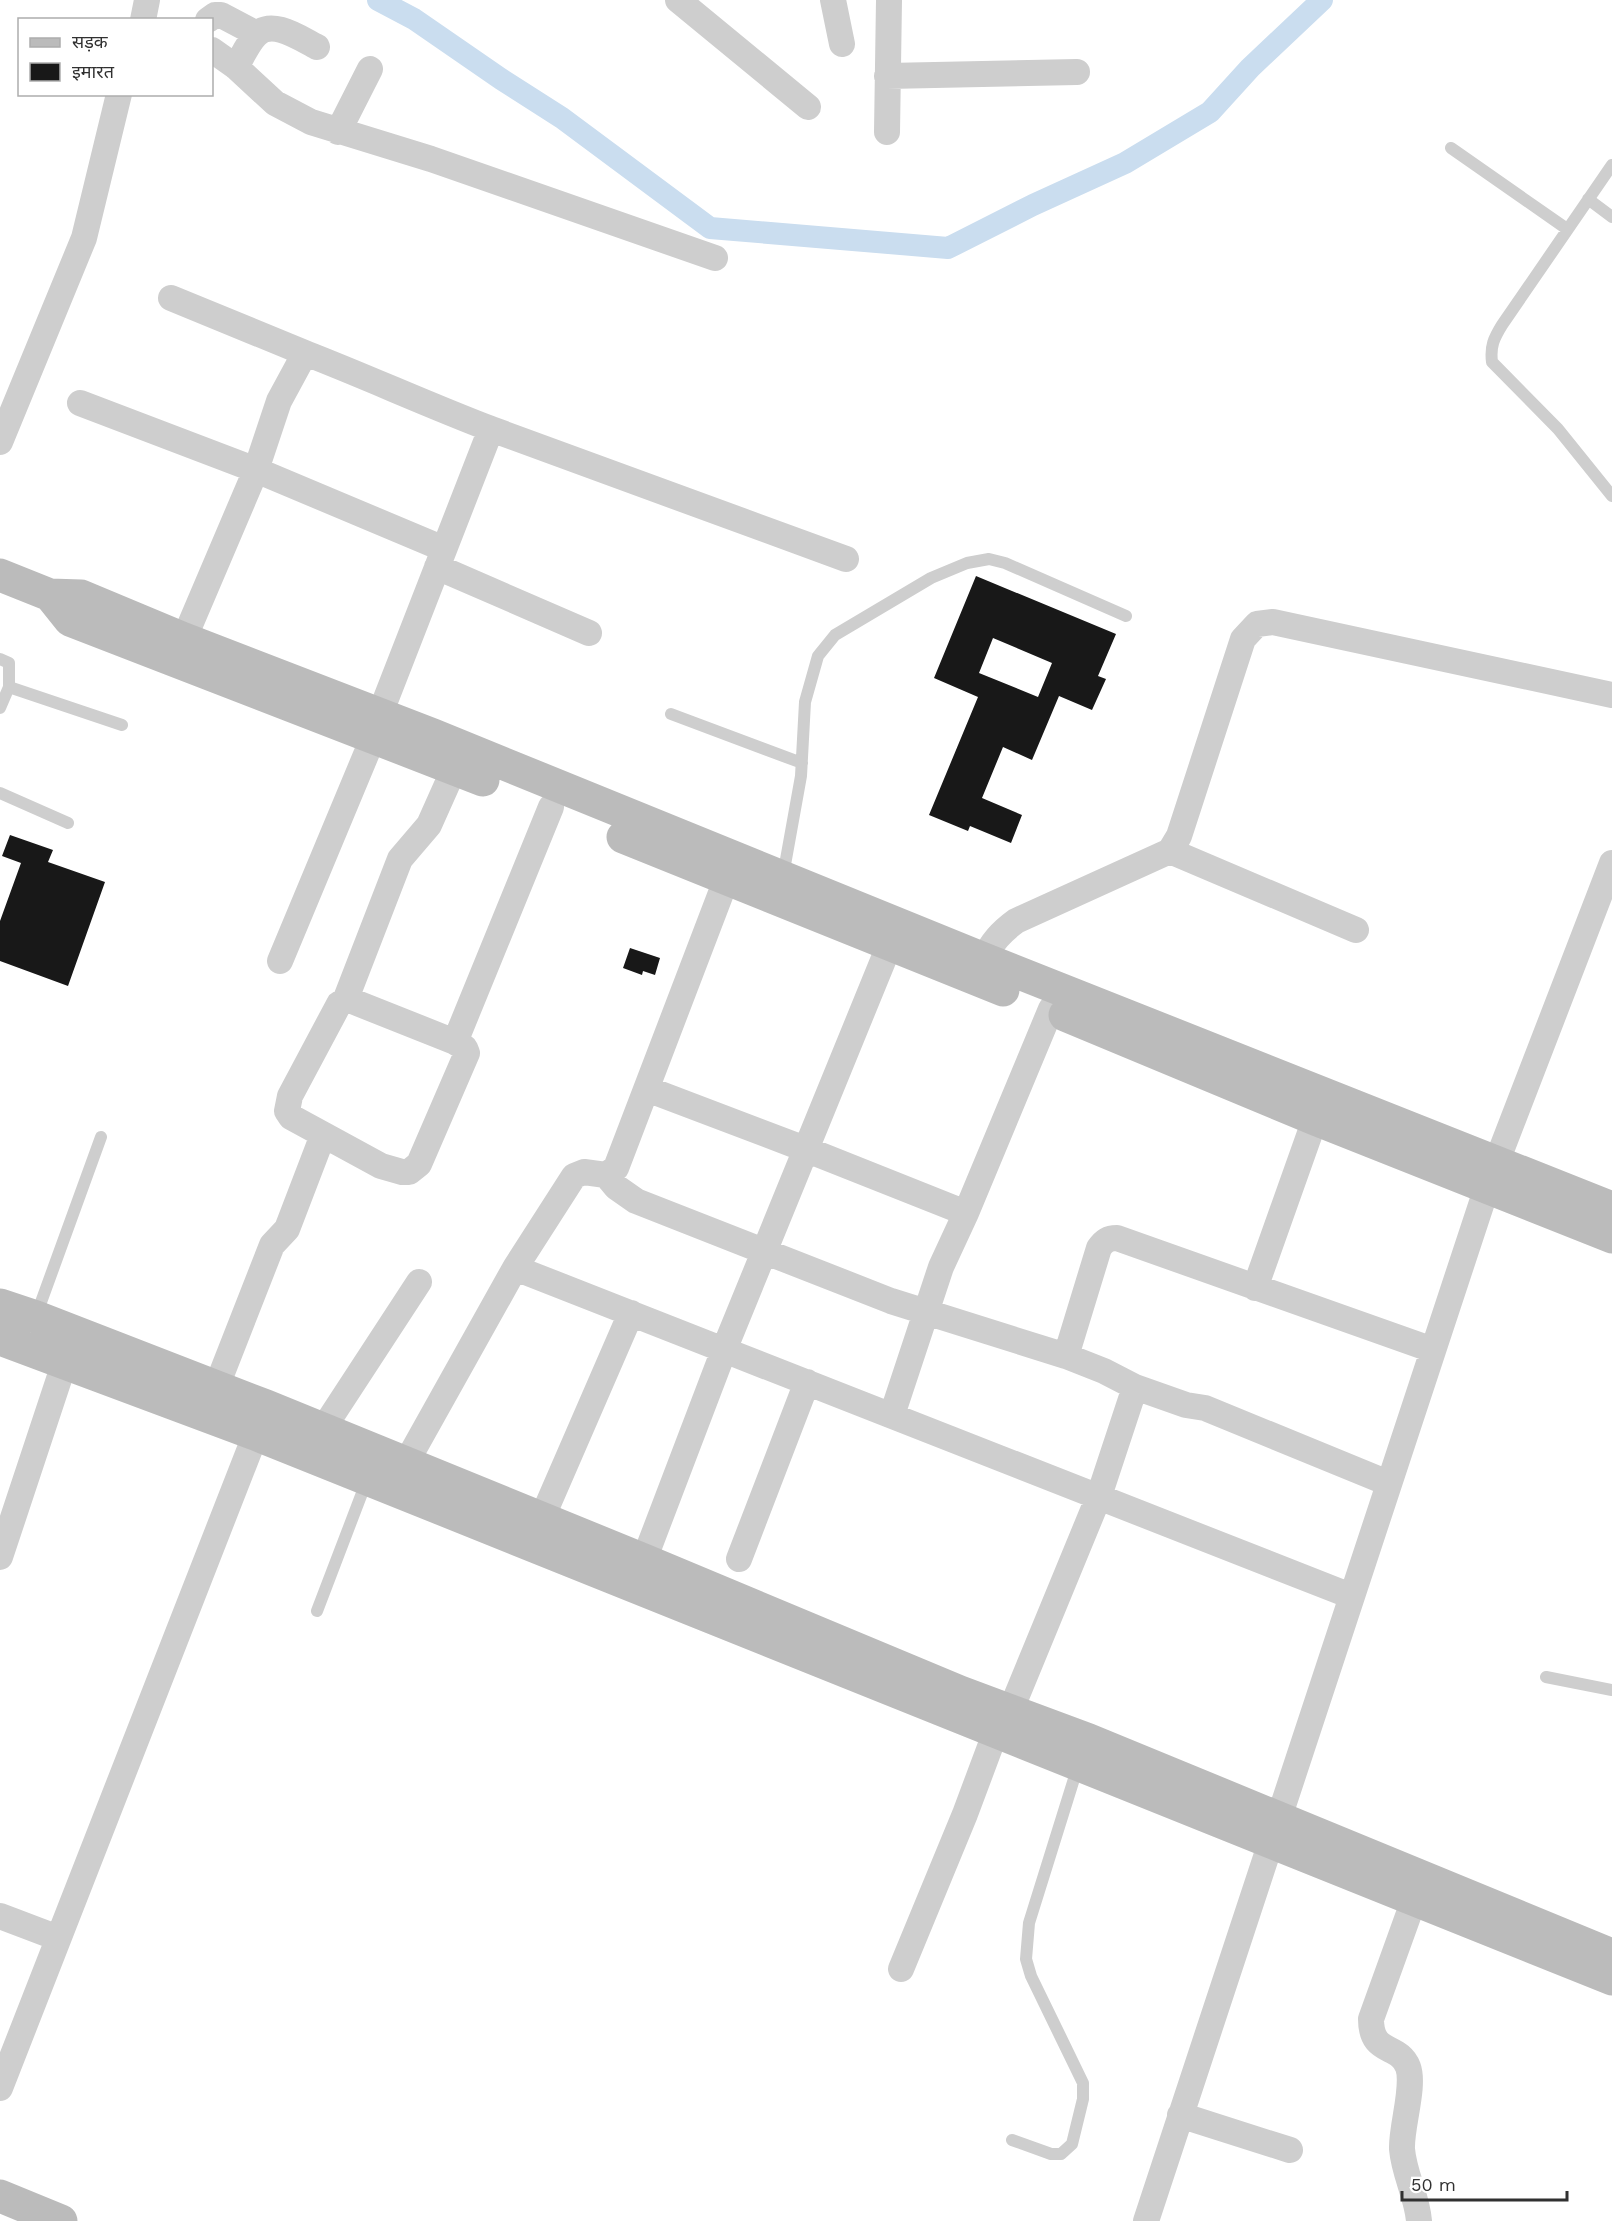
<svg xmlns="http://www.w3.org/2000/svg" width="1612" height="2221" viewBox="0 0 1612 2221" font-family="'Work Sans','Noto Sans Devanagari',sans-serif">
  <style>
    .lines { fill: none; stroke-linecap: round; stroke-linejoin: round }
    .canal { stroke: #caddef; stroke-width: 22 }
    .building { fill: #181818; fill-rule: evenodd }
    .lane { stroke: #cecece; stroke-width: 12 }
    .street { stroke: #cecece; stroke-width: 26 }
    .secondary { stroke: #bbb; stroke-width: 33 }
  </style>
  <rect width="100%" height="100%" fill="#fff"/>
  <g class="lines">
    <!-- canal -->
    <path class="canal" d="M378,0L414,19L501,79L562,118L710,228L948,248L1033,205L1125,163L1210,112L1250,68L1322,0"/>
  </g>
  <!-- building -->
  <path class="building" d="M976,576L1116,634L1098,676L1106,679L1092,710L1059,696L1032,760L1003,747L982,798L1022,815L1011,843L970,826L968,831L929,815L978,697L934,678ZM993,638L1052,663L1038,697L979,673Z
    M10,835L53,850L48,862L105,882L68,986L0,961V921L21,863L2,856Z
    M630,948L660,958L655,975L643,971L642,975L623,968Z"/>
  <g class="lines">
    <!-- lane -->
    <path class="lane" d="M1451,148L1567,229
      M1612,165L1502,325C1494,338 1490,346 1492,362L1558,429L1612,496
      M1588,199L1612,217
      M0,659L9,663V687L0,708
      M9,687L122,725
      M671,714L802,763
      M0,793L68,823
      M783,876L801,776L805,702L818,656L835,635L931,578L967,563L989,559L1005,563L1126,616
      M36,1316L101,1137
      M317,1611L367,1480
      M1546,1677L1612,1690
      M1012,2140L1051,2154H1061L1072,2144L1083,2099V2083L1031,1976L1026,1959L1029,1923L1078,1766"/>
    <!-- street -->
    <path class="street" d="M678,0L808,107
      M833,0L842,44
      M143,20L147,0
      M208,20L215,15H221L257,34
      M212,50L236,67L275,103L311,122L431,159L715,258
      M236,67C242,57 248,43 256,35C272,18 301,39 317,47
      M887,76L1077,72
      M338,132L370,69
      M887,132L889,0
      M305,353C367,377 428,405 491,429
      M80,403L256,470L279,401L305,353L171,298
      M0,442L84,238L119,94
      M437,567L589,633
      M184,639L256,470L444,549
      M380,714L491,429L846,559
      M1170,851L1356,930
      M889,946L724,1350L1351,1596
      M984,959C992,942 1001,932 1016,921L1170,851L1179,836L1243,639L1257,624L1273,622L1612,695
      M280,961L373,738
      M345,1001H352L455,1042L465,1048L467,1053L419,1164L409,1172H402L381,1166L291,1117L287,1111L290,1096L339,1004Z
      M345,1001L400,859L429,825L454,769
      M455,1042L551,807
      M647,1089L805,1149L966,1213
      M606,1175L616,1187L636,1201L891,1301L1066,1356L1104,1371L1135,1387
      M515,1268L574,1176L584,1172L606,1175L616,1168L726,880
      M1255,1288L1315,1119
      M1066,1356L1099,1248C1104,1241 1108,1238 1117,1238L1433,1350
      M216,1388L272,1245L287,1229L323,1135
      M892,1415L941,1267L966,1213L1051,1009
      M323,1429L419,1282
      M406,1463L515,1268L724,1350L644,1560
      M542,1518L631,1313
      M0,1557L65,1361
      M739,1559L807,1382
      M1010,1712L1099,1496L1135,1387L1186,1405L1205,1408L1388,1483
      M0,1916L58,1938
      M901,1969L965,1814L996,1731
      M0,2088L262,1418
      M1180,2115L1290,2150
      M1146,2221L1487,1187L1612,863
      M1419,2221C1417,2196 1404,2174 1402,2149C1401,2127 1415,2086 1408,2067C1399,2043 1371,2056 1371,2019L1420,1883"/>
    <!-- secondary -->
    <path class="secondary" d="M0,575L50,595L81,596L184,639L433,735L984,959L1612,1208
      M50,595L70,620L483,780
      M623,837L1003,990
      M1065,1015L1315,1119L1612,1237
      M0,1305L36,1317L266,1406L644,1560L960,1692L1089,1740L1612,1955
      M0,1339L255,1434L1612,1979
      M0,2196L61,2221"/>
  </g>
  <!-- legend -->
  <rect x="18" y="18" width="195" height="78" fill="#ffffff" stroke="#adadad" stroke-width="1.5"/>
  <rect x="30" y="38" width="30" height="9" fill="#bbbbbb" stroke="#adadad" stroke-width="1.5"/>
  <text x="72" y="48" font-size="18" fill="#313131">सड़क</text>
  <rect x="30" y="63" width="30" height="18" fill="#181818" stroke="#adadad" stroke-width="1.5"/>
  <text x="72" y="78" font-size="18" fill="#313131">इमारत</text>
  <!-- scale -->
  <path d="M1402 2191v9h165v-9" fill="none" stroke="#313131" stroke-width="3"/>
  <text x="1411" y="2191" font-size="18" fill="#313131" stroke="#ffffff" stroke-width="4.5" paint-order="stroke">50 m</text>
</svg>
